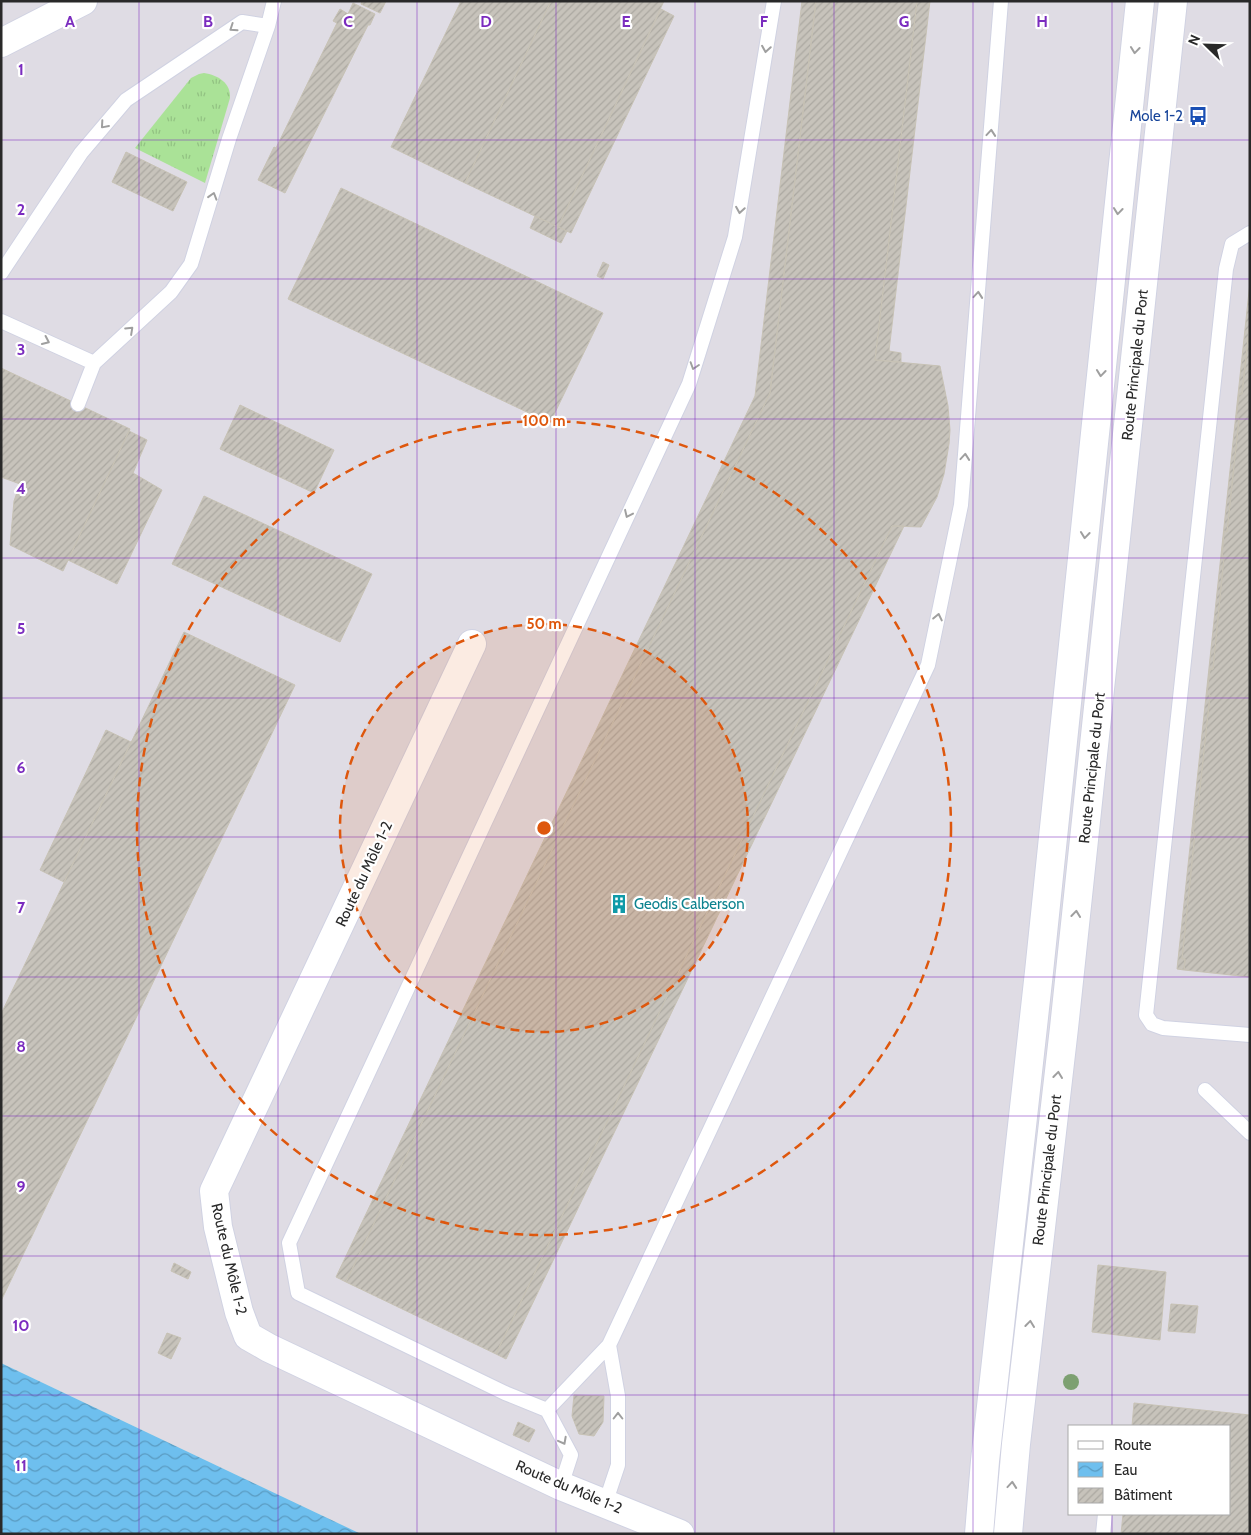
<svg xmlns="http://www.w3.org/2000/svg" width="1251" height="1535" viewBox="0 0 1251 1535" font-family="Cabin,sans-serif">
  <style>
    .industrial { fill: #dfdce4; fill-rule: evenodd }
    .grass { fill: url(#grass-tufts) }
    .water { fill: url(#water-waves) }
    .building { fill: url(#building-hatch); stroke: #c7c2b5 }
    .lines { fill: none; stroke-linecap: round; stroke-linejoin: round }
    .service-casing { stroke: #d0d2e2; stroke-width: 16 }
    .minor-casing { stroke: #d0d2e2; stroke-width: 30 }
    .secondary-casing { stroke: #d0d2e2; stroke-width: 30 }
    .service { stroke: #fff; stroke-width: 14 }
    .minor { stroke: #fff; stroke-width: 28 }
    .secondary { stroke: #fff; stroke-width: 28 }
    .tree { fill: #7da071 }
    .oneway { stroke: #9f9f9f }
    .grid { fill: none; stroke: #7b2cbf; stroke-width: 1; stroke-opacity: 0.55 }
    .ring { fill: none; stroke: #de570d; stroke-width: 2.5; stroke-dasharray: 9 6 }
    .labels { text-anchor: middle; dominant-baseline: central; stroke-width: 4.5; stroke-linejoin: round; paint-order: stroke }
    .transit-label { font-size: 15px; fill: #164399; stroke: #fff; text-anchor: end }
    .street-label { font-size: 15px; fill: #292929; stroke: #fff }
    .culture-label { font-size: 15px; fill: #0d838f; stroke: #fff; text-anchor: start }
    .grid-label { font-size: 16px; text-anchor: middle; font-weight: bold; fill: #7b2cbf; stroke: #fff; stroke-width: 4.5; stroke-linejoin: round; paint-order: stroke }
    .centre { fill: #de570d; stroke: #fff; stroke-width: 2.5 }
    .ring-label { font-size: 15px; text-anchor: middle; font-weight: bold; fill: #de570d; stroke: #fff; stroke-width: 4.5; stroke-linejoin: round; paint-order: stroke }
  </style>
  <defs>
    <pattern id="grass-tufts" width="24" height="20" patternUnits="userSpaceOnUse" patternTransform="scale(1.25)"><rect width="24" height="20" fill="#aae297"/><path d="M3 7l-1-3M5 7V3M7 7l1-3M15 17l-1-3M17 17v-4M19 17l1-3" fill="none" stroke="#92c282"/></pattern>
    <pattern id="water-waves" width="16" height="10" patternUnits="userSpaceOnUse" patternTransform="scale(1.25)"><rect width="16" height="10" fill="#6ebfee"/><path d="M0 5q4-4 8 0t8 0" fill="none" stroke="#5a9bc1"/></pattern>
    <pattern id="building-hatch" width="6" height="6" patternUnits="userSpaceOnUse" patternTransform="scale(1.25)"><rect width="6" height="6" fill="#c7c3bb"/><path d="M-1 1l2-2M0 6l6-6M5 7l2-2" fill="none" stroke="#aba8a1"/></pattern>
  </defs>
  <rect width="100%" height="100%" fill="#ece6db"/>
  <!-- industrial -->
  <path class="industrial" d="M1,1H1250V1534H361L1,1363ZM1070,1426H1230V1514H1070Z"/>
  <!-- grass -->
  <path class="grass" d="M204,73C218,75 231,83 230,98L205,183L135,148L191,78L199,74Z"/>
  <!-- water -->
  <path class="water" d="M1,1363L361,1534H1Z"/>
  <!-- building -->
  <path class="building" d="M362,1H386L380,13L361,4Z
    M461,1H551L465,183L391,147Z
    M551,1H664L558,227L465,183Z
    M802,1H816L770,393L346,1282L336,1277L755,396Z
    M816,1H917L875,360L940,366L948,406L950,430L949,444L944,474L937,497L921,527L892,526L496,1354L346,1282L770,393Z
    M917,1H930L889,351L901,353V362L875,360Z
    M353,3L375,14L370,25H368L285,193L258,180L274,147L276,148L337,23L333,21L340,9L348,14Z
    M661,9L674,16L571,233L558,227Z
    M126,152L187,182L173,211L112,182Z
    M341,188L603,313L550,423L288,299Z
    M535,216L567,231L561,243L530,228Z
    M603,262L609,265L603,279L597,276Z
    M1250,282V321L1242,394H1239L1236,419H1239L1227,532L1224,531L1222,557H1224L1213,669H1210L1207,694L1210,695L1198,807H1196L1193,832L1195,833L1182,959H1185L1184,970L1177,969Z
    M1250,321V977L1184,970L1185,959H1182L1195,833L1193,832L1196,807H1198L1210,695L1207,694L1210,669H1213L1224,557H1222L1224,531L1227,532L1239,419H1236L1239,394H1242Z
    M1,368L130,429L63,571L10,545L14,501L20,484L1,477Z
    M240,405L334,450L314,493L220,449Z
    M129,431L147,440L133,473L162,490L117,584L68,560Z
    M204,496L372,574L340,642L172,564Z
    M892,526H904L506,1359L496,1354Z
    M184,632L295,685L1,1301V1014Z
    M106,730L131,742L64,882L40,870Z
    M174,1263L191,1272L188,1279L171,1271Z
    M1098,1265L1166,1272L1160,1340L1092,1332Z
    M1171,1304L1198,1306L1195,1333L1168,1331Z
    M167,1333L181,1338L171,1359L158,1353Z
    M574,1395L604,1396L603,1422L594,1436L579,1434L572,1416Z
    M1134,1403L1250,1415V1534H1121L1123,1514H1230V1426H1132Z
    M518,1422L535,1430L529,1442L513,1435Z"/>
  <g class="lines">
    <!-- service casing -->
    <g class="service-casing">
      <path id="service" d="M268,26L274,1
        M1250,233L1232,244L1226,269L1146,1015L1152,1024L1163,1028L1250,1035
        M1,273L81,153L126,100L242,22L268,26L229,139L191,264L171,292L94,363L78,404
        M1,321L94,363
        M1205,1090L1250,1133
        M609,1345L928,665L961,505L1001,1
        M547,1410L505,1393L298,1293L289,1243L689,384L735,237L774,1
        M561,1486L571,1455L547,1410L609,1345L618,1396V1465L605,1504
        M1103,1534L1105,1514"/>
    </g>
    <!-- minor casing -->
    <g class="minor-casing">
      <path id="minor" d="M1,43L83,1
        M472,644L214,1191L218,1227L239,1312L248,1336L269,1348L561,1486L680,1534"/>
    </g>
    <!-- secondary casing -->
    <g class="secondary-casing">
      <path id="secondary" d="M979,1534L985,1461L1039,972L1140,1
        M1008,1534L1016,1444L1064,1028L1173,1"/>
    </g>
    <!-- service -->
    <use href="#service" class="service"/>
    <!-- minor -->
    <use href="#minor" class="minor"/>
    <!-- secondary -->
    <use href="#secondary" class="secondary"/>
  </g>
  <!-- trees -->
  <circle class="tree" cx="1071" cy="1382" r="8"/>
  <!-- one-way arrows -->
  <defs><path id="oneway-chevron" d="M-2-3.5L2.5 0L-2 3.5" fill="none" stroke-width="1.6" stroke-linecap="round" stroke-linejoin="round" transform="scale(1.25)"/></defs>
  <g class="oneway">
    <use href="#oneway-chevron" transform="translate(233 28) rotate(146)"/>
    <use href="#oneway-chevron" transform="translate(766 49) rotate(99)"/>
    <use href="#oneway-chevron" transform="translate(1135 50) rotate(96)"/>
    <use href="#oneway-chevron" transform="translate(104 125) rotate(131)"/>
    <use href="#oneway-chevron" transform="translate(991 133) rotate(-85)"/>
    <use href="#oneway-chevron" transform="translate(213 196) rotate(-73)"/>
    <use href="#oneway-chevron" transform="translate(740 210) rotate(99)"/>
    <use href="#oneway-chevron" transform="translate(1118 211) rotate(96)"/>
    <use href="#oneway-chevron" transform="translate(978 295) rotate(-85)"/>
    <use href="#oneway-chevron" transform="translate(130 330) rotate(-43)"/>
    <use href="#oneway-chevron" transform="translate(46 341) rotate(25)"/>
    <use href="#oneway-chevron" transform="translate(694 366) rotate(108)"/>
    <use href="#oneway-chevron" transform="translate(1101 373) rotate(96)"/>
    <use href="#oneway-chevron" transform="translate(965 457) rotate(-85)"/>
    <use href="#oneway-chevron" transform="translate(628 514) rotate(115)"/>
    <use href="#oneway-chevron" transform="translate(1085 535) rotate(96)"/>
    <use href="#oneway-chevron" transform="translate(938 617) rotate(-78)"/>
    <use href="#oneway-chevron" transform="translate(1076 914) rotate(-84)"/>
    <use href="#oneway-chevron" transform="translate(1058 1075) rotate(-83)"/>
    <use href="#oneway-chevron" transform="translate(1030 1324) rotate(-83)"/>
    <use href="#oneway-chevron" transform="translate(618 1416) rotate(-90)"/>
    <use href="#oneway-chevron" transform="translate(563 1441) rotate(62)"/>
    <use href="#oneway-chevron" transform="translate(1012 1485) rotate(-85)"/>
  </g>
  <!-- grid -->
  <path class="grid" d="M139,1V1534M278,1V1534M417,1V1534M556,1V1534M695,1V1534M834,1V1534M973,1V1534M1112,1V1426M1,140H1250M1,279H1250M1,419H1250M1,558H1250M1,698H1250M1,837H1250M1,977H1250M1,1116H1250M1,1256H1250M1,1395H1250M1112,1514V1534"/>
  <!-- distance rings -->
  <circle cx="544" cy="828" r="204" fill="#de570d" fill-opacity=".12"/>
  <g class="ring">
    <circle cx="544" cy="828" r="204"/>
    <circle cx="544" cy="828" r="407"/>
  </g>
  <!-- icons -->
  <defs>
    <g id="bus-bare" transform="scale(1.5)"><path d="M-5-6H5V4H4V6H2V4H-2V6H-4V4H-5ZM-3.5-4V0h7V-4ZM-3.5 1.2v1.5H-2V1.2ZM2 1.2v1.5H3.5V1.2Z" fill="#1a4fb4" stroke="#fff" stroke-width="2.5" paint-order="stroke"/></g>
    <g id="building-bare" transform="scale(1.5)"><path d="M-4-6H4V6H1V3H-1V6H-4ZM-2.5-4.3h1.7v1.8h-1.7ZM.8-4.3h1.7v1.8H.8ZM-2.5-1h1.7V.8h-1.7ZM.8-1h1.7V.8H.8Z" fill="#0f9aa8" stroke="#fff" stroke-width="2.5" paint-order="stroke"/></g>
  </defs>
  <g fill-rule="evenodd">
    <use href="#bus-bare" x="1198" y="116"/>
    <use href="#building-bare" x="619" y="904"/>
  </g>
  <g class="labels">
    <!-- transit labels -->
    <g class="transit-label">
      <text x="1183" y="116">Mole 1-2</text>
    </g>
    <!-- street labels -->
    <g class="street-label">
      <text transform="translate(1135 365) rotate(-84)">Route Principale du Port</text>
      <text transform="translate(1092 768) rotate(-84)">Route Principale du Port</text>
      <text transform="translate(364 874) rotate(-65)">Route du Môle 1-2</text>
      <text transform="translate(1047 1170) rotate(-83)">Route Principale du Port</text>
      <text transform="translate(229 1259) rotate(77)">Route du Môle 1-2</text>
      <text transform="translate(569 1487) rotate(23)">Route du Môle 1-2</text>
    </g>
    <!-- culture labels -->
    <g class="culture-label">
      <text x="634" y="904">Geodis Calberson</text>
    </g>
  </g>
  <g class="grid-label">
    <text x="70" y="27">A</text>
    <text x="208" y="27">B</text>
    <text x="348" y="27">C</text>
    <text x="486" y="27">D</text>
    <text x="626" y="27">E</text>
    <text x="764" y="27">F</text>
    <text x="904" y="27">G</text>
    <text x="1042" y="27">H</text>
    <text x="21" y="75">1</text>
    <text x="21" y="215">2</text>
    <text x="21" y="355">3</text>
    <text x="21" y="494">4</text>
    <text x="21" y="634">5</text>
    <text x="21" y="773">6</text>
    <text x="21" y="913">7</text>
    <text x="21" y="1052">8</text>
    <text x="21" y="1192">9</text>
    <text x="21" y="1331">10</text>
    <text x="21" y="1471">11</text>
  </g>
  <circle cx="544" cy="828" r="8" class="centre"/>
  <g class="ring-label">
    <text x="544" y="426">100 m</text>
    <text x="544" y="629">50 m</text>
  </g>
  <!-- border -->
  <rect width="1251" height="1535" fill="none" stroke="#292929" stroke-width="5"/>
  <!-- legend -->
  <rect x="1068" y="1425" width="162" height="90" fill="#ffffff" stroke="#a9a9a9"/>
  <rect x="1078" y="1441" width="25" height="8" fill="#ffffff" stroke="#a9a9a9"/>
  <text x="1114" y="1450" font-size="15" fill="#292929">Route</text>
  <rect x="1078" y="1462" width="25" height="15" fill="url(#water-waves)" stroke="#a9a9a9"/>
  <text x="1114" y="1475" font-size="15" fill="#292929">Eau</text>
  <rect x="1078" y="1488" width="25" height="15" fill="url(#building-hatch)" stroke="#a9a9a9"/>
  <text x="1114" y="1500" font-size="15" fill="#292929">Bâtiment</text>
  <!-- north arrow -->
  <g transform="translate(1206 45) rotate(293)" stroke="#ffffff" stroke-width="4" paint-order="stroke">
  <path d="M0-4L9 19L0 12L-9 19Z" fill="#292929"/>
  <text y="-8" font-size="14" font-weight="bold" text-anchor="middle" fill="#292929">N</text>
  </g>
</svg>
